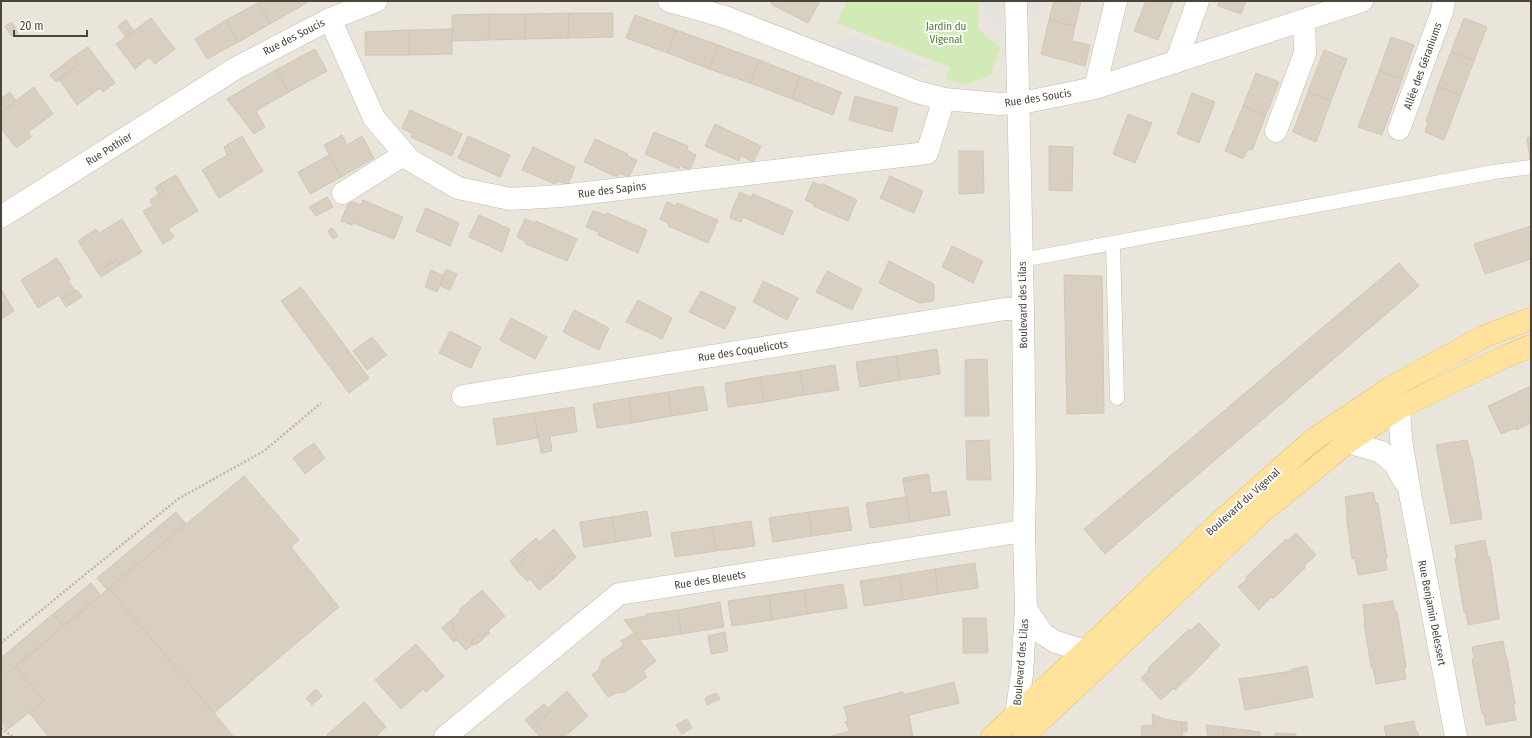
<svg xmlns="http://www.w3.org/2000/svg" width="1532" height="738" viewBox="0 0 1532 738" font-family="'Fira Sans Condensed',sans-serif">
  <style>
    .residential { fill: #eae5da }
    .green { fill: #d2eab5 }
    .parking { fill: #e5e3e0 }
    .building { fill: #d8cfc1; stroke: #d3c7b4 }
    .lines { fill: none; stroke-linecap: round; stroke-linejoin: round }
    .service-casing { stroke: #c2bbae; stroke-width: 15 }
    .minor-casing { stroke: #c2bbae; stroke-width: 23 }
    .primary-casing { stroke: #e6c16a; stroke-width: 23 }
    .path { stroke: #c4b79f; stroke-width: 2.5; stroke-dasharray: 2 2; stroke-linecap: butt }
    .service { stroke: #fff; stroke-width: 14 }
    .minor { stroke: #fff; stroke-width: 22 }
    .primary { stroke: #ffe39c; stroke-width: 22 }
    .labels { text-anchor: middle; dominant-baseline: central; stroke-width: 4; stroke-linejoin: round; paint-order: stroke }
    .park-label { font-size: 11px; fill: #4a7f2a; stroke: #fff }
    .street-label { font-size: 11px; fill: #4b4439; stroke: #fff }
  </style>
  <rect width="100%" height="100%" fill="#f6f3ec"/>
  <!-- residential -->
  <path class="residential" d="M1,1H1531V737H1Z"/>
  <!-- green -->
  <path class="green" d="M847,1H978V29L1000,48L990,75L965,85L946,79L950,67L837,23Z"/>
  <!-- parking -->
  <path class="parking" d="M983,1H1000L1001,33L984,17Z
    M1016,1H1042V16L1017,13Z
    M854,35L929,65L909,76L832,47Z"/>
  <!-- building -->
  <path class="building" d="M261,1H298L301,6L270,24L258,3Z
    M298,1H309L301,6Z
    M772,1H820L808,23L771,4Z
    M1054,1H1081L1075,26L1049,20Z
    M1146,1H1173L1158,40L1134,31Z
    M1219,1H1246L1241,14L1218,6Z
    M258,3L270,24L238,42L226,20Z
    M569,13H613V37L568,38Z
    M569,13L568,38L525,39V14Z
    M489,14H525V39L489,40Z
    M489,14V40L452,41V15Z
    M635,15L676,30L668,53L626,38Z
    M151,18L175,49L155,64L149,57L135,69L116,44Z
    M1464,18L1487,27L1474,61L1451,52Z
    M126,20L134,31L126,37L118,26Z
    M226,20L238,42L207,59L195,39Z
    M1049,20L1075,26L1072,41L1090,45L1085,66L1041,54Z
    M12,22L18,33L11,36L5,26Z
    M452,29V54L409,55V30Z
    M409,30V55H365V32Z
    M676,30L718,45L709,69L668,53Z
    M1391,37L1414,45L1402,79L1379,71Z
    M718,45L759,60L750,83L709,69Z
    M88,47L115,83L103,92L100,88L77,105L59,79L78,65L73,57Z
    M315,49L327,71L289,92L276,70Z
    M1324,50L1347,59L1331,101L1308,92Z
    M1451,52L1474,61L1461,95L1438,86Z
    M73,57L78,65L56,82L50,75Z
    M759,60L800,76L792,99L750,83Z
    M276,70L289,92L256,111L265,127L254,134L227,99Z
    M1379,71L1402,79L1382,135L1358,127Z
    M1256,73L1279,82L1266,115L1243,106Z
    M800,76L841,92L833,115L792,99Z
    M1438,86L1461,95L1444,140L1425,132L1428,123L1426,121Z
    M34,87L53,114L28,132L31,137L16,148L1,128V112Z
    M10,92L16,101L1,112V98Z
    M1308,92L1331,101L1316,142L1293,132Z
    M1192,93L1215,102L1199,143L1177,134Z
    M855,96L898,108L892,132L849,120Z
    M1243,106L1266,115L1252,150L1248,149L1243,159L1225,151Z
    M410,110L462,134L452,156L411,137L413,134L402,128Z
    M1128,114L1152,123L1135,163L1113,154Z
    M715,124L761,146L753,162L741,156L739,161L705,146Z
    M654,132L688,146L687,150L696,155L690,170L680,166L679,169L645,154Z
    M342,135L347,145L362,136L374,158L341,177L324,145Z
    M242,136L263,171L219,198L202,170L231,153L227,145Z
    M468,136L510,155L500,177L458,158Z
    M1531,137V160H1530L1527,138Z
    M595,139L628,154L627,156L637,160L629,177L619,173L617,177L584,162Z
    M227,145L231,153L227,155L224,147Z
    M1049,146L1073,147L1072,191L1049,190Z
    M533,147L575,167L568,185L558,181L555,184L522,170Z
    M959,151H983L984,193L959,194Z
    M329,155L341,177L310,194L298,172Z
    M176,175L198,211L168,229L174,237L163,244L143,211L153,206L150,200L163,191L160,184Z
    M890,176L923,191L914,213L880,198Z
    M813,182L822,186L823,184L857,200L848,221L813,206L814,204L805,200Z
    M160,184L163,191L159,194L155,188Z
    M740,192L751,197L753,194L793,211L783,235L743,217L741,222L730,218L732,210Z
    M327,197L333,207L316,216L309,207Z
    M363,200L403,217L394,239L353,223L352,225L341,221L349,201L361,205Z
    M667,202L676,206L677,203L718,220L708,243L668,226L669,224L660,219Z
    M426,208L459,223L450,246L416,231Z
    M593,211L606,215L607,213L647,230L638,253L598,235L599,232L586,227Z
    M479,215L510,229L502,252L469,237Z
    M122,219L142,252L120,265L117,259L97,271L78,241L96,229L99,233Z
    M525,219L535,223L536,221L577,239L567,261L526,244V242L517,237Z
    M1531,226V259L1485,274L1474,244Z
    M332,228L338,236L333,239L328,231Z
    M952,246L983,261L973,283L942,267Z
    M57,258L70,279L68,281L75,290L61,299L59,295L38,308L21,280Z
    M117,259L120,265L101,277L97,271Z
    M889,261L934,284V301L919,303L879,283Z
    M1399,263L1419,286L1105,554L1084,529Z
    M446,269L457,274L450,290L440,286Z
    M431,270L444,276L437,292L425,287Z
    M827,271L862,289L852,310L816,292Z
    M1064,275L1102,276L1104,413L1067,414Z
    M763,281L798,298L787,320L753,302Z
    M301,287L369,378L349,393L281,301Z
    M1,289L14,311L1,319Z
    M77,290L82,297L66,307L61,299Z
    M701,291L736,308L725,329L689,312Z
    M638,300L672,318L662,339L626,322Z
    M574,310L609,328L599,350L563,332Z
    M511,318L547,337L535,359L500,340Z
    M450,331L481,347L471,368L439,353Z
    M372,337L387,355L367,370L353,351Z
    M937,349L940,374L900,380L896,356Z
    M896,356L900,380L860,387L856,362Z
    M987,359L989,416H965V360Z
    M835,365L839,390L804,395L800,371Z
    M800,371L804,395L764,402L760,377Z
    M760,377L764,402L728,407L725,383Z
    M703,386L708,410L672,416L668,392Z
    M1531,386V423L1516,430V428L1501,434L1488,406Z
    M668,392L672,416L632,423L629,398Z
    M629,398L632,423L597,428L593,404Z
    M574,407L577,432L550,436L552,451L541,453L534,413Z
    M534,413L538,438L497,445L493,419Z
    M989,440L991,480H967L966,441Z
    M1467,440L1471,457H1472L1482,519L1451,524L1436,445Z
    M314,443L325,458L305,474L293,458Z
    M928,474L929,477L903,481V478Z
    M244,476L299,540L291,547L339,607L214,713L109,588Z
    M929,477L931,493L946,491L950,515L910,522L903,481Z
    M1373,492L1376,503H1378L1387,558L1385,559L1387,570L1358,575L1355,558L1352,559L1346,514L1347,513L1345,497Z
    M906,497L910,522L870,528L866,503Z
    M848,507L852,530L812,536L809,512Z
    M647,511L651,536L616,542L612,517Z
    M176,512L186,524L107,590L97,578Z
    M809,512L812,536L773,542L769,518Z
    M612,517L616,542L584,547L580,522Z
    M751,521L755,546L716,551L712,527Z
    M712,527L716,551L675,557L671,533Z
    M554,529L573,553L549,574L553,579L539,590L530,579L527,581L515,568L527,557L522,550L536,538L539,542Z
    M1296,533L1316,555L1304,566L1305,568L1273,599L1271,597L1259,610L1238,587L1247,579L1246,577L1286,539L1287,541Z
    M1485,540L1488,557H1490L1499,619L1468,625L1466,612H1464L1455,559L1457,558L1455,546Z
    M522,550L527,557L515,568L510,561Z
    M573,553L576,557L553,579L549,574Z
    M975,563L978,588L938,594L935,569Z
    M935,569L938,594L903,600L899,575Z
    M899,575L903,600L864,606L860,581Z
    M91,583L101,595L64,626L53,614Z
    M843,584L847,608L807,614L804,590Z
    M109,588L214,713L234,737H49L29,713L44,701L16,666Z
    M482,590L505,616L481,637L479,634L472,640V645L466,650L457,640L454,642L453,641L458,636L452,628L454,626L450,621L460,612L459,610Z
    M804,590L807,614L772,620L769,595Z
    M769,595L772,620L732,626L728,601Z
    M1393,601L1395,612H1397L1406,667L1404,668L1406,679L1376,684L1373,667H1371L1364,623H1365L1363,605Z
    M720,602L724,627L681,634L678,610Z
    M678,610L681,634L640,640L624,620L646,616V614Z
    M53,614L64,626L1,679V658Z
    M963,618H986L988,653H963Z
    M450,621L454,626L452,628L458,636L453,641L442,628Z
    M1199,623L1220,645L1208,657V658L1175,690L1174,688L1161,700L1141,678L1149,670L1148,668L1189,629L1190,631Z
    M488,631L490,633L477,644L472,645V640L479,634L481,637Z
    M725,632L728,651L711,654L708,636Z
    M634,633L656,661L643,671L647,677L625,692L616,693L608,697L592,675L599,669L602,660L624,645L621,641Z
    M1503,641L1506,658H1507L1515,704H1513L1516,720L1486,725L1484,714H1482L1472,659H1474L1472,647Z
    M416,644L444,676L426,692L423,689L401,709L375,680Z
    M16,666L44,701L7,730L1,723V679Z
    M1307,666L1313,697L1245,710L1239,679L1292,671V669Z
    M954,682L959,703L909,715L913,737H829L850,731L845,722L848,721L844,707L903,692V695Z
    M316,689L322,696L312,705L306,698Z
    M567,691L588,716L564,737H540L532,728L551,711L548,708Z
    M716,693L720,699L707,705L705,698Z
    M364,702L386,727L375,737H329L327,735Z
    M544,704L551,711L532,728L525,720Z
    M1152,714L1164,719L1181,722L1183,737H1142L1141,726L1153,725Z
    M687,719L692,728L682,734L676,725Z
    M1414,721L1416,732H1418L1419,737H1386L1384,726Z
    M1181,722H1187V732H1183Z
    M1206,725L1223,727L1224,737H1208Z
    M1223,727L1260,732V737H1224Z
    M1275,733L1296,734V737H1275Z"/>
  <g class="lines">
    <!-- service casing -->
    <g class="service-casing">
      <path id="service" d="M1113,244L1117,398
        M1022,260L1494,172L1531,167"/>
    </g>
    <!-- minor casing -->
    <g class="minor-casing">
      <path id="minor" d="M669,1L725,17L917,92L944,99L1000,104L1031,101L1095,88L1362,1
        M1016,1L1023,309L1025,481L1024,531L1026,609L1022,674L1016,715
        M330,19L374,118L410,160L458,188L510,199L561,196L927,153L944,99
        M1176,62L1198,1
        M1095,88L1116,1
        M1399,129L1442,12L1444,1
        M1276,131L1305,53L1304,20
        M343,193L405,154
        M1,217L236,68L330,19L376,1
        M463,396L1005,309H1023
        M1399,408L1401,440L1409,488L1456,737
        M1348,442L1381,452L1394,463L1405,482
        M1026,609L1043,634L1056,642L1085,651
        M445,737L619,594L1024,531"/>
    </g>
    <!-- primary casing -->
    <g class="primary-casing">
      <path id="primary" d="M992,737L1085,651L1220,522L1313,440L1390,388L1485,336L1531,319
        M1023,737L1262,512L1348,442L1399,408L1504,357L1531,346"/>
    </g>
    <!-- path -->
    <path class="path" d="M1,643L178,499L264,451L321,403
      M1,728L13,737"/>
    <!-- service -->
    <use href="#service" class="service"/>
    <!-- minor -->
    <use href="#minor" class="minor"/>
    <!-- primary -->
    <use href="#primary" class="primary"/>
  </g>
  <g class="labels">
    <!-- park labels -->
    <g class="park-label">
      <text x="946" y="26">Jardin du<tspan x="946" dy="13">Vigenal</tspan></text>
    </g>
    <!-- street labels -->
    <g class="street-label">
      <text transform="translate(294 37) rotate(-27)">Rue des Soucis</text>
      <text transform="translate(1423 66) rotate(-70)">Allée des Géraniums</text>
      <text transform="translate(1038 98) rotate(-9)">Rue des Soucis</text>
      <text transform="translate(109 149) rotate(-32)">Rue Pothier</text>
      <text transform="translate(612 190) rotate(-7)">Rue des Sapins</text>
      <text transform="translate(1023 305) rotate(-91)">Boulevard des Lilas</text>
      <text transform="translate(743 351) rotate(-9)">Rue des Coquelicots</text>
      <text transform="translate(1243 502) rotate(-42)">Boulevard du Vigenal</text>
      <text transform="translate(710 580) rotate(-9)">Rue des Bleuets</text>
      <text transform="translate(1432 613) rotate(79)">Rue Benjamin Delessert</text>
      <text transform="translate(1021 662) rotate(-85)">Boulevard des Lilas</text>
    </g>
  </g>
  <!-- border -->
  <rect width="1532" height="738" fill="none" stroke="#4b4439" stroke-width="4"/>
  <!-- scale -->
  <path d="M14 30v6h73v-6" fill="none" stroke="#4b4439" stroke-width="2"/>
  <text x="20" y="30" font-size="12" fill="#4b4439" stroke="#ffffff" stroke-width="3" paint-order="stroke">20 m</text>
</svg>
